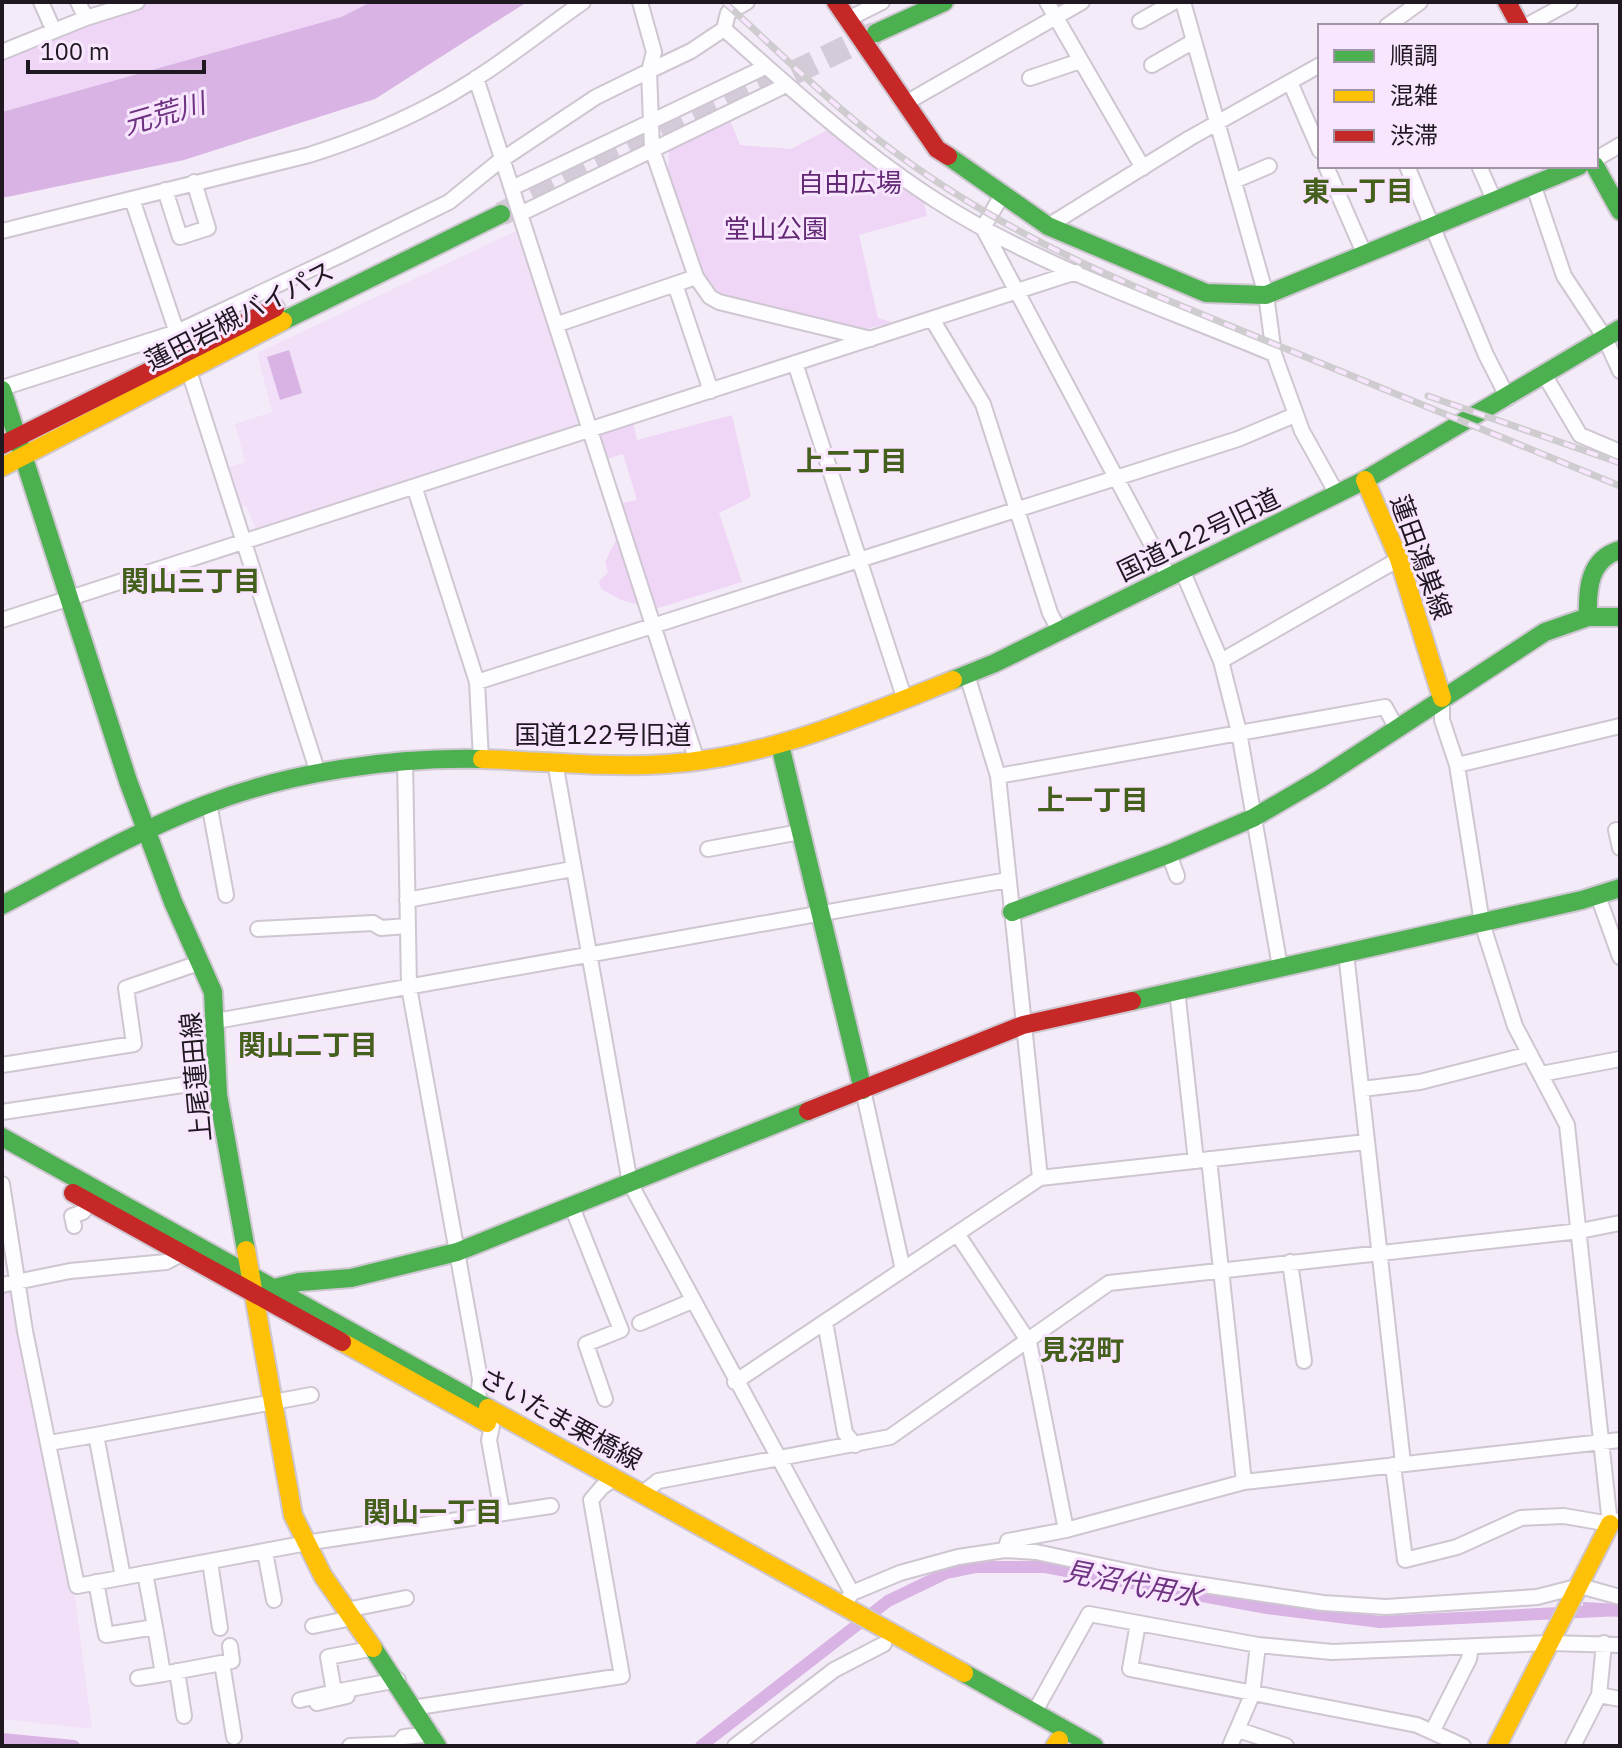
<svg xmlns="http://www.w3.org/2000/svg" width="1622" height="1748" viewBox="0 0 1622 1748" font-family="'IBM Plex Sans','Noto Sans JP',sans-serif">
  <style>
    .built { fill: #f2e0f9 }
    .green { fill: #efd6f7 }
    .water { fill: #d8b3e4 }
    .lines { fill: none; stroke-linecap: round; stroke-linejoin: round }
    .canal { stroke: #d8b3e4; stroke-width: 12 }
    .highway-tunnel { stroke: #d4cbd8; stroke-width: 24; stroke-dasharray: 24 12; stroke-linecap: butt }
    .street-casing { stroke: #cec6d1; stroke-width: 18 }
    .fast-casing { stroke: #cec6d1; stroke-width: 22 }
    .slow-casing { stroke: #cec6d1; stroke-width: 22 }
    .jam-casing { stroke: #cec6d1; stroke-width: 22 }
    .street { stroke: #fdfcfe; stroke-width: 14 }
    .fast { stroke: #4caf50; stroke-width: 18 }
    .slow { stroke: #ffc107; stroke-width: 18 }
    .jam { stroke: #c62828; stroke-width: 18 }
    .rail-casing { stroke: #cfccd0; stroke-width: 7 }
    .rail { stroke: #f7e6fd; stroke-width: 4; stroke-dasharray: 12; stroke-linecap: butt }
    .labels { text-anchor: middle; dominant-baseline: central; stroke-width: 6; stroke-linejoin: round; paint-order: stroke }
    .park-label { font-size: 26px; fill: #642975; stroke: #f7e6fd }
    .street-label { font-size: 26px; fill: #1f1821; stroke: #f7e6fd }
    .water-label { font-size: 28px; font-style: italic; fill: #6f3481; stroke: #f7e6fd }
    .neighbourhood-label { font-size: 28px; font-weight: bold; fill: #44601c; stroke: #f7e6fd }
  </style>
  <rect width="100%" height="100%" fill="#f4ebf8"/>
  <!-- built -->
  <path class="built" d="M520,229L583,424L256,530L246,506L237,508L225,468L245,462L235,424L272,412L257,353Z
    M13,1287L75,1597L92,1729L2,1719V1290Z"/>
  <!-- green -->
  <path class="green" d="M153,2H371L341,17L2,112V58L102,18Z
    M730,120L740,145L791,149L831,128L922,194L927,216L859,235L878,318L892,322L863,330L719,298L705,284L668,173L669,149Z
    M732,415L751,497L719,513L742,582L655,609L621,600L601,589L599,581L608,573L605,562L624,524L618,504L637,500L623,454L603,460L597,433L633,422L637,440Z"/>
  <!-- water -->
  <path class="water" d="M371,2H527L375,99L184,160L2,198V112L341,17Z
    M289,350L302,393L280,400L267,357Z
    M1583,1602L1620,1604V1617L1583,1614Z"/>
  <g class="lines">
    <!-- canal -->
    <path class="canal" d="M2,1739L74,1746
      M701,1746L888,1601L946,1573L975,1567H1045L1267,1608L1380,1622L1620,1610"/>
    <!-- highway-tunnel -->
    <path class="highway-tunnel" d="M501,214L876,33"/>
    <!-- street casing -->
    <g class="street-casing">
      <path id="street" d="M41,2L54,31
        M78,2L86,18
        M747,2L728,13L724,29C792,89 860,152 937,201C1040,267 1162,307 1274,354
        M1047,2L1143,168
        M1183,2L1266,295L1274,354L1302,431L1337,494
        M848,19L882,2
        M1140,21L1174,2
        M1387,26L1420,2
        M1526,26L1570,2
        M724,29L691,51L649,71L652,149L696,277L710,297L719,302L871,339
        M2,52L86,18L137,2
        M1152,65L1194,41
        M476,78L697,761
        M1030,78L1080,61
        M1290,82L1320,151
        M904,104L1082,2
        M1596,159L1620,145
        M1326,166L1364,253
        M1407,166L1486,355L1508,398
        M1480,168L1494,200
        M1234,181L1269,166
        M1533,184L1564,276L1605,338L1620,371
        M512,188L759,70
        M165,190L180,237L208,228L194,182
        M1002,195L983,228L1169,577
        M132,199L179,339
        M520,214L780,88
        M1048,226L1190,138L1320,65
        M2,231L309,155C350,142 391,126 429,106C484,78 533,37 583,2
        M675,284L711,391
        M932,319L983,404L1050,613L1060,632
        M558,324L696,277
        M795,363L905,700
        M188,368L318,773
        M1545,376L1580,435L1620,452
        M2,388L177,332L341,255L449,202L497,163L596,97L649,71L654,52L640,2
        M415,489L477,682L481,759
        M1182,570L1221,661L1239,732L1280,967
        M2,620L1076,272
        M1221,661L1399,559
        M967,675L998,776L1040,1178
        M477,682L1238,439L1295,415
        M1442,698V720L1457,765L1482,923L1515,1026L1567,1125L1610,1524
        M405,760L409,987L480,1379L478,1401
        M555,762L630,1183L852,1593
        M1457,765L1620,726
        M998,776L1385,707L1397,729
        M209,803L226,895
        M1616,830L1620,848
        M708,849L800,832
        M1169,854L1177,876
        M1598,896L1620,957
        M407,900L572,869
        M258,929L373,923L381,928L407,926
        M1346,953L1403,1463
        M1177,990L1196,1161
        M216,1021L1008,880
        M2,1065L134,1044L126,988L199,963
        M1541,1074L1620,1059
        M1362,1089L1420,1082L1530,1054
        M863,1090L903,1270
        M2,1112L216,1080
        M1209,1159L1244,1482
        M2,1184L25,1331L77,1586L318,1541L551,1506
        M572,1207L621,1330L586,1344L605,1399
        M74,1226L72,1216L83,1212L88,1202
        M958,1235L1029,1342L1066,1530
        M1290,1262L1304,1361
        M2,1285L70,1271L166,1262L181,1254
        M825,1322L845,1433L855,1445
        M640,1323L692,1301
        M735,1382L1040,1178L1366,1142
        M492,1426L489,1440L502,1512
        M96,1435L311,1395
        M49,1443L96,1435L123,1577
        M1393,1465L1405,1560L1457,1547L1521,1518L1564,1516L1610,1524L1620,1520
        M643,1493L658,1481L890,1437L1109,1283L1580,1231L1620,1223
        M1005,1550L1008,1541L1066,1530L1244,1482L1620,1440
        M265,1552L274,1600
        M210,1562L220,1628
        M96,1582L106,1635L155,1627L145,1573
        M847,1600L852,1593L900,1573L958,1557L1005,1550L1036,1552L1164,1579L1323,1603L1386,1607L1537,1597L1580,1586L1620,1597
        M346,1610L406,1598
        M1138,1623L1130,1669L1417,1725L1463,1746
        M313,1626L352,1618
        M155,1627L163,1674L232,1661L230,1646
        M375,1648L328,1657L334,1692L398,1680
        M222,1663L234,1737
        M177,1671L184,1716
        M138,1678L163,1674
        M1599,1695L1620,1699
        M300,1700L326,1694
        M317,1703L347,1696
        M418,1707L622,1676L591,1500L602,1487L615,1478
        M1034,1713L1089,1614L1258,1645L1332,1652L1550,1643L1620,1645
        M1239,1730L1286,1746
        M1433,1730L1469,1659L1471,1648
        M350,1746L398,1744L404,1737L432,1734
        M735,1746L834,1670L884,1644
        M1230,1746L1252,1695L1258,1645
        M1573,1746L1599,1695L1604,1643"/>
    </g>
    <!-- fast casing -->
    <g class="fast-casing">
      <path id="fast" d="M876,33L944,2
        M948,156L1048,226L1206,293L1266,295L1579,166
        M1595,166L1620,211
        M283,321L501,214
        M2,390L128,781L173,902L213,992L218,1095L246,1250
        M1588,617C1587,589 1589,559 1620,550
        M953,680L995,663L1365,480L1620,329
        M780,745L863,1090
        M2,905C69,870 135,832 205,805C289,772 393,757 482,759
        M1012,912L1169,854L1253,818L1320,779L1545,632L1588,617H1620
        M1132,1001L1582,900L1620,888
        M2,1137L488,1408
        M262,1291L299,1282L351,1278L457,1252L808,1111
        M373,1648L437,1746
        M964,1673L1094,1746"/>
    </g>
    <!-- slow casing -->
    <g class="slow-casing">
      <path id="slow" d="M2,467L283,321
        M1365,480L1399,559L1442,698
        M482,759C542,761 605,768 666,764C767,758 860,717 953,680
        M246,1250L293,1515L323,1576L373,1648
        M342,1342L487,1423
        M488,1408L964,1673
        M1055,1746L1059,1740
        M1497,1746L1610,1524"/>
    </g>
    <!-- jam casing -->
    <g class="jam-casing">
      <path id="jam" d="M836,2L937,149L948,156
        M1507,2L1520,26
        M2,445L275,308
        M808,1111L1023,1025L1132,1001
        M73,1193L342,1342"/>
    </g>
    <!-- street -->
    <use href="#street" class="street"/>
    <!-- fast -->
    <use href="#fast" class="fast"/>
    <!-- slow -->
    <use href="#slow" class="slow"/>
    <!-- jam -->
    <use href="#jam" class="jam"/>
    <!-- rail casing -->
    <g class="rail-casing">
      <path id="rail" d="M724,2C771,44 815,89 865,129C951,199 1048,250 1150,293L1620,486
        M1428,396L1620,463"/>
    </g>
    <!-- rail -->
    <use href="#rail" class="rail"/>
  </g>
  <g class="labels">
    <!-- park labels -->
    <g class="park-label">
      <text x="850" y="182">自由広場</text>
      <text x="776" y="228">堂山公園</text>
    </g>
    <!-- street labels -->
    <g class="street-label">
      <text transform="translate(239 315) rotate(-27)">蓮田岩槻バイパス</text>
      <text transform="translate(1198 534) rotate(-26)">国道122号旧道</text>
      <text transform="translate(1422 557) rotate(70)">蓮田鴻巣線</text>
      <text x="603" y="734">国道122号旧道</text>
      <text transform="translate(195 1077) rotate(-95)">上尾蓮田線</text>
      <text transform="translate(561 1418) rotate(29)">さいたま栗橋線</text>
    </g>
    <!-- water labels -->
    <g class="water-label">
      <text transform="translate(164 113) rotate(-16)">元荒川</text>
      <text transform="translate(1133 1583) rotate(11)">見沼代用水</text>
    </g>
    <!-- neighbourhood labels -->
    <g class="neighbourhood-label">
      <text x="1358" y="190">東一丁目</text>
      <text x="852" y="460">上二丁目</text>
      <text x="191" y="580">関山三丁目</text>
      <text x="1093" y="799">上一丁目</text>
      <text x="308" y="1044">関山二丁目</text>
      <text x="1082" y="1349">見沼町</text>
      <text x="433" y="1511">関山一丁目</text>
    </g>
  </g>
  <!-- border -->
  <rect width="1622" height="1748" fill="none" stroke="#1f1821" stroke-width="8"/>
  <!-- legend -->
  <rect x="1318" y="24" width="280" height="144" fill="#f7e6fd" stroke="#a194a5" stroke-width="2"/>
  <rect x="1334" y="50" width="40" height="12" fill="#4caf50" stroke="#a194a5" stroke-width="2"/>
  <text x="1390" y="64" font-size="24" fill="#1f1821">順調</text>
  <rect x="1334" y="90" width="40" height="12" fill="#ffc107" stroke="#a194a5" stroke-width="2"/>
  <text x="1390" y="104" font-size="24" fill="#1f1821">混雑</text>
  <rect x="1334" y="130" width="40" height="12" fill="#c62828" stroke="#a194a5" stroke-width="2"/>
  <text x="1390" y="144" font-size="24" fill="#1f1821">渋滞</text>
  <!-- scale -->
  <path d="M28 60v12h176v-12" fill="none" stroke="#1f1821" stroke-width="4"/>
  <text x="40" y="60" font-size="24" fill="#1f1821" stroke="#f7e6fd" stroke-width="6" paint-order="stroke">100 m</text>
</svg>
